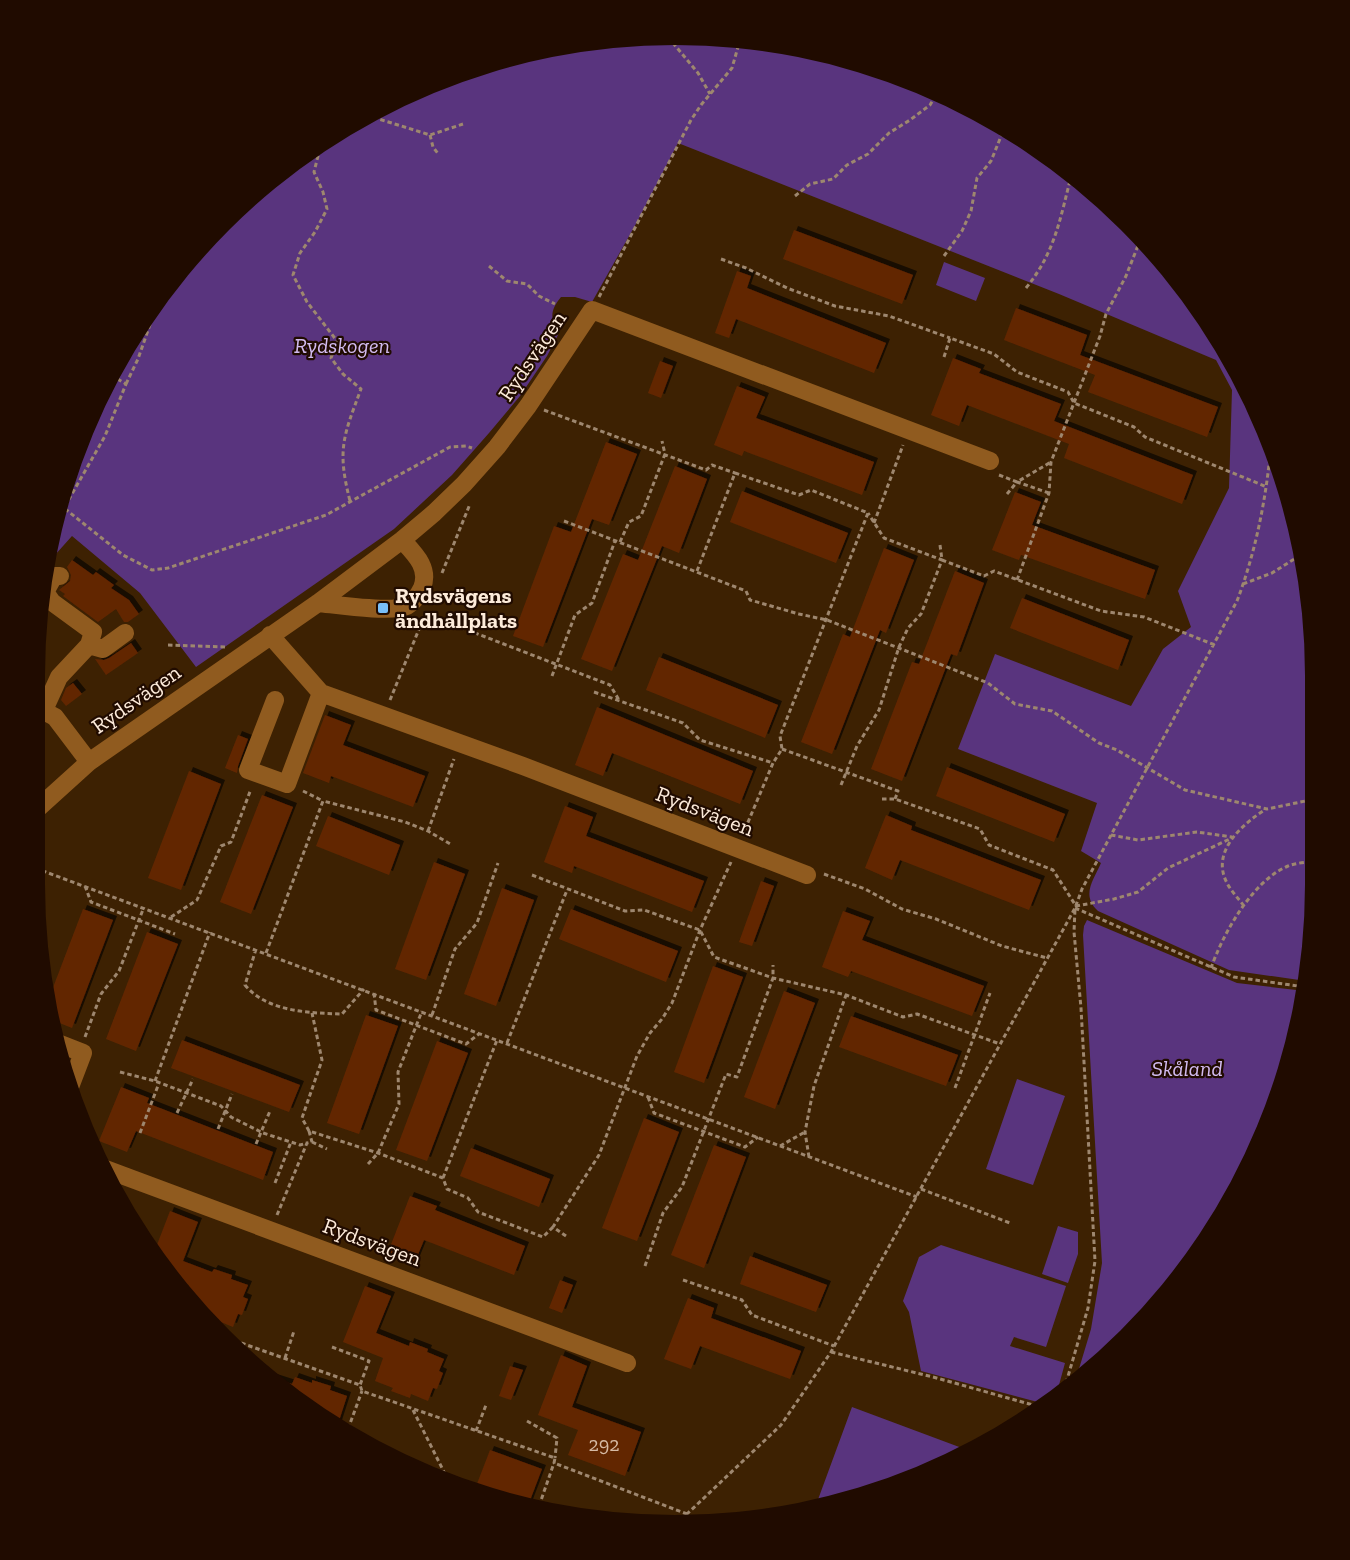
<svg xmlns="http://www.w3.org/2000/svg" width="1350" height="1560" viewBox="0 0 1350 1560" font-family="'Zilla Slab',serif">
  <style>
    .green { fill: #59347e }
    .building { fill: #622603; filter: url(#shadow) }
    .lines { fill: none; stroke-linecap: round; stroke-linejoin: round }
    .path { stroke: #9e876f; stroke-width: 3; stroke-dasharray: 4.5 3; stroke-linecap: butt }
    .minor { stroke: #905b1f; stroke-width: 18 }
    .poi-dot { fill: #79bff8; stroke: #200b00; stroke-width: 2 }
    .labels { text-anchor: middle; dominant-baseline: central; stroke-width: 4.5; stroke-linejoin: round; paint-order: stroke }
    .number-label { font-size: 20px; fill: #d6baa4 }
    .park-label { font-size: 22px; font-style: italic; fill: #d2bbf0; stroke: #200b00 }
    .street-label { font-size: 22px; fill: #fdebda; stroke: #200b00 }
    .poi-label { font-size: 22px; font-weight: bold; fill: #fdebda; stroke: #200b00; text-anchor: start }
  </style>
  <defs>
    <filter id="shadow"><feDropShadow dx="4" dy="-4" stdDeviation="0" flood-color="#0009"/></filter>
  </defs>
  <rect width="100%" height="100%" fill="#3d2102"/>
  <!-- green -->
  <path class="green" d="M717,36L841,56L959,101L1065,167L1157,253L1230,355L1282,469L1314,633L1315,885L1306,981L1229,970L1098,911C1081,895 1093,881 1101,863L1081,851L1097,803L958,749L995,654L1131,706L1163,649L1191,627L1178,591L1229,488L1232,390L1216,360L1059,294L678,143L637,222L592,302L575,297H561C549,312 551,318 558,335L547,356L520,396L489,433L452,475L394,529L196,667L140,593L72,536L46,565L68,469L101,391L167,285L253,193L355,120L469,68L592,40Z
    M944,262L985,278L976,301L936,285Z
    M1087,920L1237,983L1305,991L1303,1010L1267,1130L1207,1241L1098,1366L1075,1382L1091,1329L1102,1263L1083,935L1084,926Z
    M1017,1079L1065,1096L1033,1185L986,1169Z
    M1058,1226L1078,1232V1254L1068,1283L1042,1274Z
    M941,1245L1066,1286L1046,1347L1014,1337L1010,1346L1065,1363L1056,1396L1045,1404L921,1371L909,1312L903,1301L919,1257Z
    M852,1407L970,1451L881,1492L816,1505Z"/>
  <!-- building -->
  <path class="building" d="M794,230L913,275L902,304L783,259Z
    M737,271L751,276L747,288L886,343L874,373L736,319L729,338L715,333Z
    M1016,308L1087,335L1080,355L1218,407L1207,437L1088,392L1095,375L1004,340Z
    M953,358L981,369L979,373L1061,404L1054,421L1193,475L1182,504L1064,458L1069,444L967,405L959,426L931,415Z
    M660,361L673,366L661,398L648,393Z
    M737,386L765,397L756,418L874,462L862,495L744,451L742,456L714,445Z
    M606,442L637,454L609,525L592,519L543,647L513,636L554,526L571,532Z
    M675,466L707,479L679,553L662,546L612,671L581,659L623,554L638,560Z
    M742,491L848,533L836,563L730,522Z
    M1015,492L1041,502L1032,525L1155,570L1145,599L1021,555L1019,560L992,550Z
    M884,548L914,560L886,633L880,630L832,754L801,742L843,634L850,637Z
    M72,560L93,575L96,572L114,585L111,588L129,600L139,614L128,622H124L116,609L98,622L63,596L65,594L59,590L70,581L71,575L67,567Z
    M955,571L984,583L957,656L951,654L902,781L871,769L912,662L919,664Z
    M1022,598L1129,640L1118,670L1010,628Z
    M131,643L138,653L106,675L95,659L104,660L109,658Z
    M659,657L778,705L765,738L646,690Z
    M73,683L82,694L66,706L61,700L66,688Z
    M597,707L753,771L740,804L612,753L603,776L575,765Z
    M325,715L351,725L343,745L425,776L413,807L331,776L329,783L303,773Z
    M238,735L248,739L238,766L237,773L225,768Z
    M947,767L1065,814L1054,842L936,796Z
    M189,771L221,784L181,890L148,878Z
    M262,795L293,807L251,914L220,902Z
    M565,806L593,817L586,836L704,881L692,912L574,866L572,873L544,862Z
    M886,815L912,826L911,830L1041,880L1029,910L900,860L892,880L865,868Z
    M328,816L400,845L389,875L316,846Z
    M434,862L465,874L426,980L395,969Z
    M761,881L774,886L752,946L739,942Z
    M502,888L534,900L496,1006L464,994Z
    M83,909L113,920L72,1028L52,1020L49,998Z
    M571,909L678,951L666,982L559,939Z
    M843,911L870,921L862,940L984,986L972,1016L851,971L848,977L822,967Z
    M147,932L178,944L136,1051L106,1039Z
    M713,966L743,977L704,1083L674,1072Z
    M784,991L815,1003L775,1109L744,1097Z
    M366,1015L398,1026L359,1134L327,1123Z
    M851,1016L958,1055L946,1086L839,1047Z
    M182,1040L300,1085L289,1112L171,1068Z
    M437,1041L468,1053L427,1161L396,1150Z
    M121,1087L149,1098L147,1103L273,1152L263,1180L136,1131L127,1152L99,1141Z
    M644,1118L679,1132L637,1241L602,1228Z
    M714,1145L746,1157L704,1268L671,1255Z
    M471,1148L550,1179L539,1207L460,1176Z
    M410,1196L437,1206L435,1210L525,1246L514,1275L424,1240L415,1262L388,1252Z
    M170,1211L198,1222L183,1261L212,1272L214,1269L232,1275L231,1279L248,1285L243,1297L248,1299L242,1315L238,1314L233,1327L216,1320L215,1323L208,1321L193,1307L185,1295L189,1285L174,1279L155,1250Z
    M750,1256L827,1285L816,1312L740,1284Z
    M560,1280L573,1285L562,1313L549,1308Z
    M365,1286L391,1296L376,1333L409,1346L410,1342L428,1349L427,1352L444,1359L439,1371L443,1373L437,1389L433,1388L428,1401L411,1394L410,1398L391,1391L393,1388L375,1381L383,1358L343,1342Z
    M688,1298L714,1308L711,1318L801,1351L790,1379L700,1346L691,1369L664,1359Z
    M561,1355L587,1366L572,1407L641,1432L625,1476L568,1455L578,1430L538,1415Z
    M510,1366L523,1370L511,1400L499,1396Z
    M267,1376L292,1384L295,1377L312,1383V1380L331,1386L330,1390L347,1396L338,1424L285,1393Z
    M490,1450L542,1469L529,1503L475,1489Z"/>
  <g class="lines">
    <!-- path -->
    <path class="path" d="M668,37L698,73L710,94
      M366,115L430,135L463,124
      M430,135L433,147L439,155
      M324,142L320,148L314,172L323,192L327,209L315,232L300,253L293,275L307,302L337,341L331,358L343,374L361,389C343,437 337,450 350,501
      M795,196L810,184L833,179L847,165L868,154L889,133L910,120L930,105L937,93
      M944,256L962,231L971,211L977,178L991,161L1004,129
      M721,259L746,268L787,288L835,306L889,316L950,338
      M489,266L507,281L527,284L539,296L555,304
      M1026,288C1056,251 1060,218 1072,173
      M599,297L691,120L701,105L732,68L740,40
      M944,357L950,338L994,354L1017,372L1068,392L1074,403L1134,427L1145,437L1267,487
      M111,375L126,384L105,436L64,508L123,555L152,570L168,568L326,515L450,447L466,446L472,448
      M126,384L138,359L160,296
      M544,410L706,470L712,465L735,473
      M999,475L1017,482L1051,462
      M1007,494L1017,482L1049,493
      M564,521L746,591L750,600L799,614L827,620L988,683L1015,704L1052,711L1099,743L1117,750L1185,790L1267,809L1315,799
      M874,523L903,445
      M620,542L629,522L641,516L665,454L662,441
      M940,545L942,560L984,576L994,571L1101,611L1144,617L1215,645
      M697,571L735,473L799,495L811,490L868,513L780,736L782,749L773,763
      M442,573L470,504
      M1017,580L1049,493L1051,462L1100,336L1106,314L1126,276L1141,238
      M1243,584L1272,573L1299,556
      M168,645L226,647
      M552,676L575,615L592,603L615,541
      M594,692L683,723L700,740L773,763L743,834
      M390,700L424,617L457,626L610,685L619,700
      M782,749L898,791L895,799
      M841,785L857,746L879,710L899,647L908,628L921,614L942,560L884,538L868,513
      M303,791L323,801
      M882,799H895L980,829L989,845L1053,870L1076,906L1114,899L1138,892L1168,868L1234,837
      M428,831L454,759
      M1111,835L1138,840L1197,832L1232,837
      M35,868L917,1197
      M824,874L865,889L902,909L936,919L1002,946L1047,958
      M532,875L625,911L644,910L700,930L714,957L773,978L846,995L903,1017L917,1014L1000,1044
      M85,886L91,902L175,934
      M1244,906C1238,898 1231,891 1227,883C1210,851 1243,824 1266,809
      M1075,908L1234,977L1305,987
      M171,917L197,900L221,846L231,842L251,789
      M256,949L245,985C267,1012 310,1013 342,1014L364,989
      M266,953L323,801L405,822L428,831L452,845
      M1211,968C1223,934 1252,881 1288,866C1296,863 1307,862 1315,861
      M374,993L376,1010L466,1044L480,1033
      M432,1015L455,949L477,923L498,863
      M85,1037L101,994L119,971L144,907
      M507,1043L567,890
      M120,1072L155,1081L221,1106L231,1117L263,1133L300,1145L307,1143
      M155,1081L210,932
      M955,1088L990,993
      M648,1097L654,1113L745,1147L758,1137
      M177,1113L193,1079
      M218,1129L232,1094
      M309,1131L302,1118L322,1060L312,1013
      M140,1133L159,1083
      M312,1142L327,1149
      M256,1144L270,1111
      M780,1146L805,1132
      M809,1157L805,1132L814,1086L846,995
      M368,1164L378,1153L399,1104L398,1072L422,1011
      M443,1178L497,1040
      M275,1183L291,1142
      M921,1189L1010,1223
      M277,1215L307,1143L312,1142L309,1131L378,1153L443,1178L447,1189L468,1198L478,1212L543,1237L553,1227
      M566,1236L553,1227L599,1155L637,1056L650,1033L662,1019L672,1003L700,930L731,862
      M645,1266L663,1213L682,1187L726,1074L737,1077L773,978V965
      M683,1280L742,1300L752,1315L834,1346
      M227,1338L360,1385L362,1391L555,1458L554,1463L687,1514
      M332,1347L369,1361L360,1385
      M831,1352L933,1377L1040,1407
      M285,1358L294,1331
      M1064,1390L1088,1308L1095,1261L1081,1008L1074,932L1075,909
      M413,1410L449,1482
      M527,1421L557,1438L555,1458
      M348,1429L362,1391
      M476,1431L486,1405
      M539,1506L554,1463
      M674,1523L687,1514L781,1425L831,1352L1075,908L1082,889L1237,601C1256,551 1266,499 1271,446"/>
    <!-- minor -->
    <path class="minor" d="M60,576H54L45,592L52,602L93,632L89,645
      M318,603C338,605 390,613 407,606C414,602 418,596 422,588C430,568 415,554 402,540
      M270,635L321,693L523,766L807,875
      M275,700L248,770L287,784L321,693
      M38,708L55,717L89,762
      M44,710L59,677L89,645L103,649L125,633
      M36,810L89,762L318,603L402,540L434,513L464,484L497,447L528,406L592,310L990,461
      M55,1042L83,1053L70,1087
      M100,1167L627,1363"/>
  </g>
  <!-- markers -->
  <rect class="poi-dot" x="377" y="602" width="12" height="12" rx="3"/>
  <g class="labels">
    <!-- number labels -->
    <g class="number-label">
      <text x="604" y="1444">292</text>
    </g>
    <!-- park labels -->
    <g class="park-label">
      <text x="342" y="345">Rydskogen</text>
      <text x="1187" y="1068">Skåland</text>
    </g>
    <!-- street labels -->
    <g class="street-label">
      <text transform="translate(532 356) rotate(-56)">Rydsvägen</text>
      <text transform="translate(136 699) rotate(-35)">Rydsvägen</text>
      <text transform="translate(705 811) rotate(21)">Rydsvägen</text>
      <text transform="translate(372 1242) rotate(20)">Rydsvägen</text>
    </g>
    <!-- poi labels -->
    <g class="poi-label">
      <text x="395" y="595">Rydsvägens<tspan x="395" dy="25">ändhållplats</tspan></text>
    </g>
  </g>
  <!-- crop -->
  <path d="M0 0H1350V1560H0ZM675 45H675A630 630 0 0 1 1305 675V885A630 630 0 0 1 675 1515H675A630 630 0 0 1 45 885V675A630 630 0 0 1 675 45Z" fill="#200b00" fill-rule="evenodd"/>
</svg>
